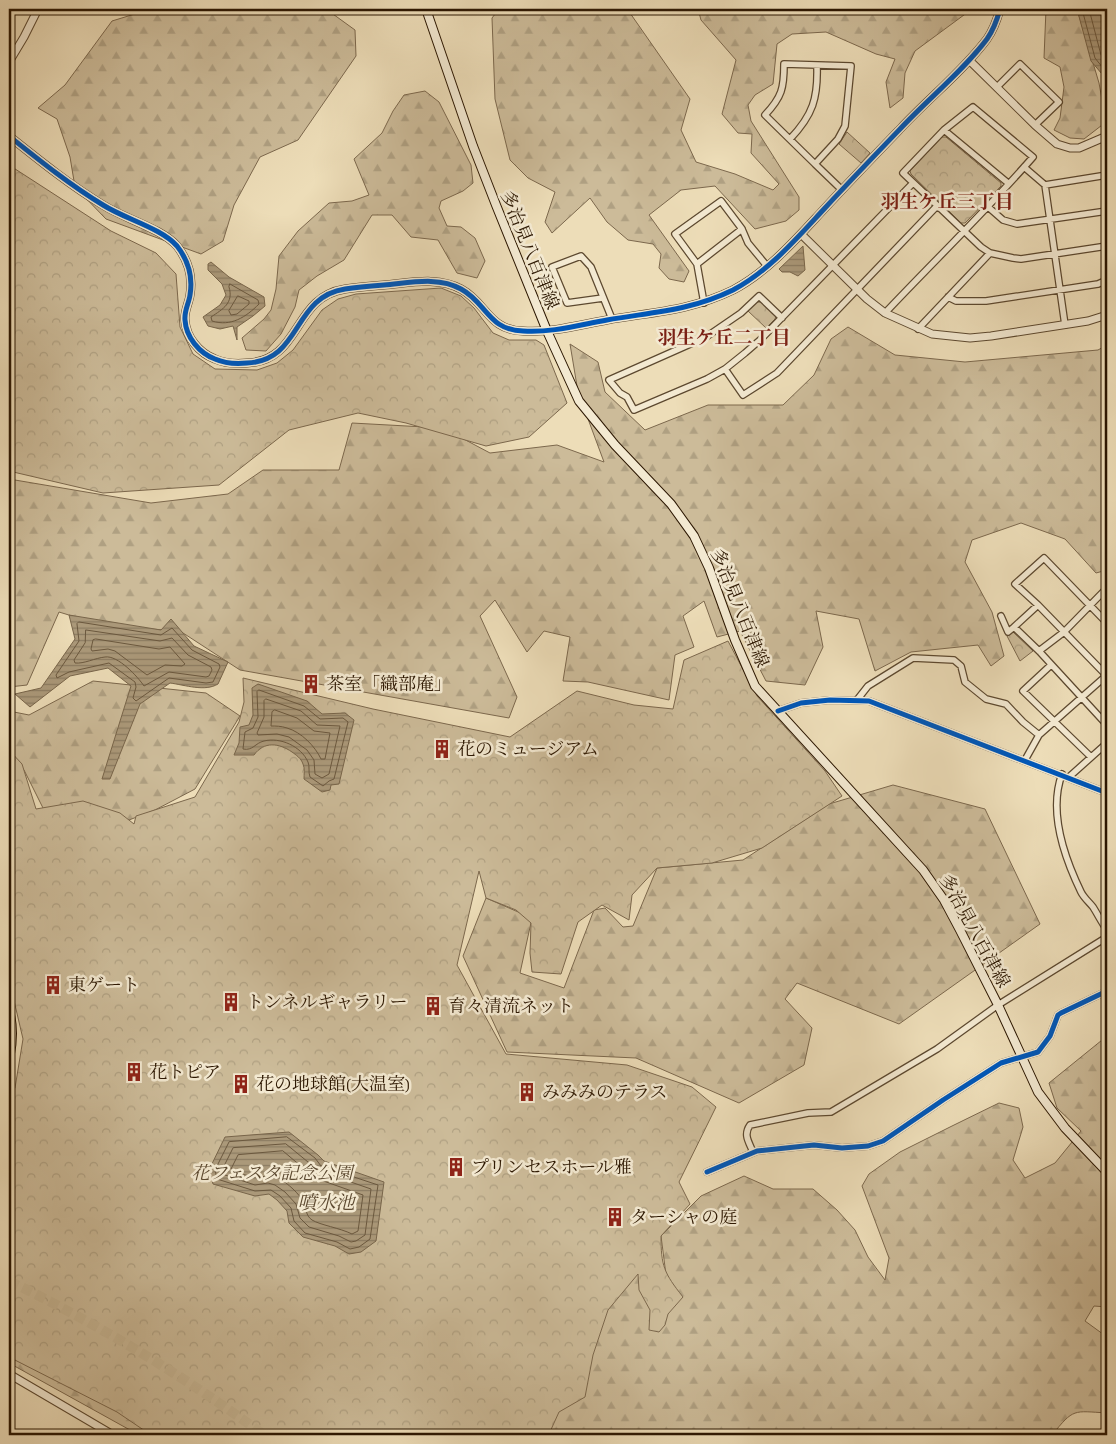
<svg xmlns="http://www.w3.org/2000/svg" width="1116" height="1444" viewBox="0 0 1116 1444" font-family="Alegreya,'Noto Serif JP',serif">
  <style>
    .forest { fill: url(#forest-firs); stroke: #7c684d }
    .park { fill: url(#park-crowns); stroke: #7c684d }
    .water { fill: url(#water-rules); stroke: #78654a }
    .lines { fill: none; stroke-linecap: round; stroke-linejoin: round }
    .shore { stroke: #6b583e; stroke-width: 1 }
    .motorway-tunnel { stroke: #c6b593; stroke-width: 10; stroke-dasharray: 10 5; stroke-linecap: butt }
    .minor-casing { stroke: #5c482f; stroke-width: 8 }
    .tertiary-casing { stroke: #5c482f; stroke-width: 9 }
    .secondary-casing { stroke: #2b1601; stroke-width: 10 }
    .primary-casing { stroke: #2b1601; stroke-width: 11 }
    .minor { stroke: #f3e9d1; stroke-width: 5.5 }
    .tertiary { stroke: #f3e9d1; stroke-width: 7 }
    .secondary { stroke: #f3e9d1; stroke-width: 8 }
    .primary { stroke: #edddb8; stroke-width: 9 }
    .cycleway-casing { stroke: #f3e9d1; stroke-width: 8 }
    .cycleway { stroke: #0057b8; stroke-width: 5 }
    .labels { text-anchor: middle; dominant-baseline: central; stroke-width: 5; stroke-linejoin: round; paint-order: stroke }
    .street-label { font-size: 18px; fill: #2b1601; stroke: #f3e9d1 }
    .poi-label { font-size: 18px; fill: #2b1601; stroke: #f3e9d1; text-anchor: start }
    .park-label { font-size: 18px; font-style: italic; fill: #5b482f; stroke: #f3e9d1 }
    .neighbourhood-label { font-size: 19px; font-weight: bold; fill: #7a1f14; stroke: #f3e9d1 }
    .water-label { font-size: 19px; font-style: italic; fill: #5e4a31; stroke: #f3e9d1 }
  </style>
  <defs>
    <pattern id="forest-firs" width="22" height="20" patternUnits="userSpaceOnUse" patternTransform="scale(1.25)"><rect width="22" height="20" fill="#cb9"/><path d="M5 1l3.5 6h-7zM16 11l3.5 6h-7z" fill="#afa082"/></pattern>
    <pattern id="park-crowns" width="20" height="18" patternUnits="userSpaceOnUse" patternTransform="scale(1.25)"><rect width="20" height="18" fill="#cb9"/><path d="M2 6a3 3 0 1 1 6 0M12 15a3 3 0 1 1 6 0" fill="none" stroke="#afa082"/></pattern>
    <pattern id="water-rules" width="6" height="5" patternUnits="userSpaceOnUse" patternTransform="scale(1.25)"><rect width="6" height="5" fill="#ab997a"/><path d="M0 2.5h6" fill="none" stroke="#8b7c62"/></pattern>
  </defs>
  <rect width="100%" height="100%" fill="#edddb8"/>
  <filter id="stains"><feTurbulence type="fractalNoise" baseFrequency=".004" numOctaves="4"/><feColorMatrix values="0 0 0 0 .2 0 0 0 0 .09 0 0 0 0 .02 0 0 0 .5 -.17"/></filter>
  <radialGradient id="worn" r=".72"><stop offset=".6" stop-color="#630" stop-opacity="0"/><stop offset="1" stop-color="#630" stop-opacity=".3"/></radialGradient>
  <!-- forest -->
  <path class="forest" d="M151,9H326L355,30L356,56L298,140L260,157L234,205L223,241L201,254L106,219L75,187L70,157L57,119L38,108L65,85L112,21Z
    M499,9H621L630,13L690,99L681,130L696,162L735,174L773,190L779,184L751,153L752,134L738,133L722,114L736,60L701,20L698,9H969L968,12L915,51L905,73L903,98L890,108L886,82L895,59L876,54L826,32L792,34L777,44L773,84L755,95L748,105L751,121L799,197V210L786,221L755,229L715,186L681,190L649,215L689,271L684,282L669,279L659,268L661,254L653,244L628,240L607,222L590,198L552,233L545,222L555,192L528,178L510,160L495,99L492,18Z
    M1046,9H1077L1099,83L1106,122L1084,139L1070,138L1054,130L1060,118L1064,87L1060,67L1044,58Z
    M425,91L439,102L471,165L473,183L463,191L441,201L439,208L447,226L461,227L475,238L485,261L477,278L457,273L438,240L411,237L392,215H372L344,260L317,276L299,290L295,307L281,334L266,351L246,350L242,338L264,319L271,310L276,289L279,256L298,231L329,203L352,201L369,195L354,159L382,133L393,111L404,95Z
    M848,327L895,355L965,362L1098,350L1107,345V570L1096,573L1065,539L1021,523L972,540L965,562L992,612L1004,656L991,666L978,645L911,652L875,671L859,619L816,611L823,647L805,685L766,681L740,631L717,637L704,601L683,616L694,647L675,655L669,700L588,682L563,681L570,637L544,631L527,652L495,600L480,616L517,697L509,718L240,670L180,631L105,626L59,612L27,685L9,687V479L151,503L228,494L263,470H339L352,423L443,428L490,453L557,445L604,462L578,392L570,344L598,362L605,392L645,430L708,405H783L814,375L831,339Z
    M93,681L206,693L240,716L195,789L155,810L129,820L44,810L24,770L9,759V711L29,715Z
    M893,785L985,809L1040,924L899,1024L797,983L785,999L812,1028L804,1065L739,1103L636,1058L507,1052L463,956L486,898L532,918L520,973L564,988L594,910L605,908L623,927L633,926L657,868L743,860L829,804Z
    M1107,1036V1307L1094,1306L1085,1321L1107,1337V1413C1073,1411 1074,1408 1052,1435H139L9,1363V1204L613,1245L669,1298L661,1236L701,1196L744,1176L773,1189H813L837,1210L855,1230L868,1257L885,1280L889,1258L862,1186L869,1174L900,1152L952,1126L999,1103L1019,1108L1023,1127L1013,1160L1025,1178L1055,1163L1081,1131L1057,1108L1049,1083Z"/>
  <!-- park -->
  <path class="park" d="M847,132L870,153L861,163L839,144Z
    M942,137H946L1001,183V186L965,223H961L911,174L910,171Z
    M9,165L111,231L156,253L176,274L180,327L193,354L215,369L257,370L277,363L293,350L322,310L338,299L356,294L441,288L461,296L474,308L493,333L509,340H536L544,345L567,403L529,437L486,446L406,423L358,413L289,430L219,485L103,493L9,471Z
    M757,302H762L776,316L775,319L766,328L748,311Z
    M1012,631L1033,651L1020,661L1007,636Z
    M728,641L757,696L825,771L842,796L762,848L712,863L657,868L632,895L629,920L602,905L578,922L561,974L532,972L530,953L531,923L516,910L486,898L479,871L457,965L506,1054L627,1065L692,1087L716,1107L679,1182L690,1204L661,1236C661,1266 664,1273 683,1297L668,1314L665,1325L659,1332L649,1330L650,1310L639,1290L638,1274L608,1310L593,1355L585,1397L559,1412L549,1434L544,1435H151L117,1412L9,1357V1096L15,1088L23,1039L12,992L9,986V750L22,764L36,809L83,801L120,813L134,824L136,816L195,797L239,722L244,702L243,678L373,709L510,737L577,691L634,705L673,709L684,660Z"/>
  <!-- water -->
  <path class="water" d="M1077,9H1107V80L1091,61Z
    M803,246L805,270L798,276L790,272H782L779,269Z
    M211,262L229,277L264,297L265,306L253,316L237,327V340L233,326L220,329L208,326L203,317L220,305L226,295L222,284L208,270V264Z
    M69,615L161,630L171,619L194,646L228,662L218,684C205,692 185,685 170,683L140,704L110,779H102L131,686L108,668L70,676L30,707L15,694L41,688L75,639Z
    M258,684L307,701L322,714L345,713L354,720L339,784L331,785L330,790L322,792L304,779C304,775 305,768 303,764C301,758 296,755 292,752C279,743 264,741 254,755H234L239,743L240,727L249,725L253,715L252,688Z
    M289,1132L318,1155L324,1161L384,1182L376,1241L361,1252L349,1254L335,1246L303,1237L289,1223L287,1211L277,1200L269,1194L255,1196L213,1184L209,1170L225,1137Z"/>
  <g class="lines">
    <!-- shore -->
    <path class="shore" d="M1082,9L1095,58L1107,73
      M1089,9L1101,55L1107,63
      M230,284L258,300L259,304C246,317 231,327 212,321L211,317C223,309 234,303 229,287Z
      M238,296L249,301V304L237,314L231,315L229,311Z
      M79,622L161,635L172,628L192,650L219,664L220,667L213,682L206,683L169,678L136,701L133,698L136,687L135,682L109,663L69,672L57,678L56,675L79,641L77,624Z
      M86,630L160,641L172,638L188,655L211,667L212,670L209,676L206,677L169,672L144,686C138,677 118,655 105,657C95,658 84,664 75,663L74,660L85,643Z
      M96,639L159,649L170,647L185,664L182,666L165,665L147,675L115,651L108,649L92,651L91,649L93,640Z
      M259,690L304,706L320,719L343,718L348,722L334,779L329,781L323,786L310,777C308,772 310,766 308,762C301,746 280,737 264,741C255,743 253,751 243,749L245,732L253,728L258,717L257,692Z
      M266,699L301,711L317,725L340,726L329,774L322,778L315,774L314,760L307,750L289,737L277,734L258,735L257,733L264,717V701Z
      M275,710L297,718L314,731L330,733L325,759H321C315,746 301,732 287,728C281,726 276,726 271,726L272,712Z
      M287,1137L315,1158L321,1166L378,1185L370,1239L359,1247L350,1249L337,1242L305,1233L294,1221L291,1208L280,1196L271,1190L255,1191L217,1179L215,1170L229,1142Z
      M286,1144L319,1171L371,1189L365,1235L356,1241L351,1242L339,1236L309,1227L300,1218L296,1204L285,1192L275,1185L268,1183L255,1185L222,1174V1170L233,1148Z
      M283,1151L315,1178L363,1195L358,1231L352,1234C340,1228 320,1225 312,1220C305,1215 307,1209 304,1203C299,1193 288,1184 279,1178C271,1174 265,1177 257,1177C250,1177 237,1173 231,1169L238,1155Z"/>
    <!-- motorway-tunnel -->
    <path class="motorway-tunnel" d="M9,1281C98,1324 184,1376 264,1435"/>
    <!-- minor casing -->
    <g class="minor-casing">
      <path id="minor" d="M784,64L851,66L845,126L838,139L815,164L765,115C782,97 784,88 784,64Z
        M997,87L1020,64L1059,102L1035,125
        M944,130L1008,183
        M790,139C813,115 818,98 817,66
        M815,164L842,190
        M1024,167L1045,185L1065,325
        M1045,185L1107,175
        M987,206L1003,220L1017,224L1107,211
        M697,264L742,229
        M948,297L956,301H986L1098,284L1107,280
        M603,298L567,303L552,267L581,256L591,267L612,319
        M704,303L697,264L675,234L721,201L742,229L748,243L767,266
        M885,313C934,261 986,211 1033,157L973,107L944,130L903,173L981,247L990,253L1013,258L1021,259L1107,246
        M782,318L759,296L741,313L706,337L609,380L620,393L627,397L634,410L707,379L725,369L745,353L760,340L913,183
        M918,329L990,253
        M725,369L743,395L777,373L937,206
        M1038,605L1107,676
        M1001,616L1008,632L1014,627
        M1107,623L1044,558L1015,584L1038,605L1014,627L1039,651L1107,725
        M1039,651L1064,632L1107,588
        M1051,665L1023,691L1091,757
        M857,700L868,686L913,658L954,660L961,666L965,682L986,699L1006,704L1023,722L1039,735
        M778,711L801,703L830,700L869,701L1107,793
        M1025,760L1039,735L1107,675
        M1062,774C1048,812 1064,857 1081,892C1084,898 1089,902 1093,907C1098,915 1102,923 1107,930
        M1069,777L1107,743
        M753,1152C749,1142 743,1135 750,1125L808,1113L831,1112L937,1049L998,1005L1107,937
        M707,1172L757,1151L814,1145L842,1148L868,1146L883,1141L943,1100L1001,1063L1038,1052L1050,1036L1058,1015L1061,1013L1107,991"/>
    </g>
    <!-- tertiary casing -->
    <g class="tertiary-casing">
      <path id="tertiary" d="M969,60L1035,125L1057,144L1070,148H1079L1107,136
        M9,62L24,37L38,9
        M9,136C39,160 70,185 103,205C125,219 161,228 177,246C188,260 193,277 190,295C189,303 184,311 185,320C186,337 199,353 215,359C224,363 237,364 247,363C302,361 292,297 345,289C358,287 371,286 384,285C409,283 438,276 461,289C487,303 488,330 523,331C551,333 579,325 607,320C652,312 690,311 733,290C769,271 797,238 825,208C850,181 876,154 901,128C929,98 963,71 987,39C994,29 997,20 1000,9
        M801,234L867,299L885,313L932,334L970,338L991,336L1088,321L1107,315
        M9,1374L113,1435"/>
    </g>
    <!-- secondary casing -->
    <g class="secondary-casing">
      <path id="secondary" d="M426,9L473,146L496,205L547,331L579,401L615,445L671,504L694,536L709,568L735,640L755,686L923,870L944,900L960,930L998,1005L1038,1092L1065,1128L1107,1172"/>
    </g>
    <!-- primary casing -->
    <g class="primary-casing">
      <path id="primary" d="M9,1013C13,1028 12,1042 9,1057"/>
    </g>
    <!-- minor -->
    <use href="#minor" class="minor"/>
    <!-- tertiary -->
    <use href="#tertiary" class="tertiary"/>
    <!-- secondary -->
    <use href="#secondary" class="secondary"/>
    <!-- primary -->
    <use href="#primary" class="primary"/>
    <!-- cycleway casing -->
    <g class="cycleway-casing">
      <path id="cycleway" d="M9,136C39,160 70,185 103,205C125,219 161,228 177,246C188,260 193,277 190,295C189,303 184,311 185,320C186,337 199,353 215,359C224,363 237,364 247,363C302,361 292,297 345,289C358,287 371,286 384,285C409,283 438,276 461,289C487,303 488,330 523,331C551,333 579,325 607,320C652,312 690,311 733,290C769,271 797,238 825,208C850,181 876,154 901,128C929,98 963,71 987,39C994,29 997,20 1000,9
        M778,711L801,703L830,700L869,701L1107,793
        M707,1172L757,1151L814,1145L842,1148L868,1146L883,1141L943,1100L1001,1063L1038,1052L1050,1036L1058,1015L1061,1013L1107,991"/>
    </g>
    <!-- cycleway -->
    <use href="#cycleway" class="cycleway"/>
  </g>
  <!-- icons -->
  <defs>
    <g id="building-bare" transform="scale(1.5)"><path d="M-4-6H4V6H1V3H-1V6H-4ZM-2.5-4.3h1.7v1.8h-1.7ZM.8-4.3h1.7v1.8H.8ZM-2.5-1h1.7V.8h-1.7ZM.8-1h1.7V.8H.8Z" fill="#8f2418" stroke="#f3e9d1" stroke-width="2.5" paint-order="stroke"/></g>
  </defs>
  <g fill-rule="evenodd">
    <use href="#building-bare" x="311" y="684"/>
    <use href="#building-bare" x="442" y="749"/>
    <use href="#building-bare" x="53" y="985"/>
    <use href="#building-bare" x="231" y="1002"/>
    <use href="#building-bare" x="433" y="1006"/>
    <use href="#building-bare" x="134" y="1072"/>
    <use href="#building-bare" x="241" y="1084"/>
    <use href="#building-bare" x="527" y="1092"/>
    <use href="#building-bare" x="456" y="1167"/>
    <use href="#building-bare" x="615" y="1217"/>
  </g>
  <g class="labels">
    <!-- street labels -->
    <g class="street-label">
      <text transform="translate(530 250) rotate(68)">多治見八百津線</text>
      <text transform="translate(740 608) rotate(68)">多治見八百津線</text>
      <text transform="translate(975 931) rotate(61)">多治見八百津線</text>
    </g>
    <!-- poi labels -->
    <g class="poi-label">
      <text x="326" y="684">茶室「織部庵」</text>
      <text x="457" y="749">花のミュージアム</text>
      <text x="68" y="985">東ゲート</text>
      <text x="246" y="1002">トンネルギャラリー</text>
      <text x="448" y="1006">育々清流ネット</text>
      <text x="149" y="1072">花トピア</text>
      <text x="256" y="1084">花の地球館(大温室)</text>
      <text x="542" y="1092">みみみのテラス</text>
      <text x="471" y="1167">プリンセスホール雅</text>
      <text x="630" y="1217">ターシャの庭</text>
    </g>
    <!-- park labels -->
    <g class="park-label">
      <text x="272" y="1173">花フェスタ記念公園</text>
    </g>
    <!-- neighbourhood labels -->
    <g class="neighbourhood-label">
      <text x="947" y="202">羽生ケ丘三丁目</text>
      <text x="724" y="338">羽生ケ丘二丁目</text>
    </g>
    <!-- water labels -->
    <g class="water-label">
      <text x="326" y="1203">噴水池</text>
    </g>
  </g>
  <!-- margin -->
  <rect width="1116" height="1444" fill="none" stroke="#edddb8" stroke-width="30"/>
  <rect x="10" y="10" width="1096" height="1424" fill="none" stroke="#2b1601" stroke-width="2.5"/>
  <rect x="15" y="15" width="1086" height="1414" fill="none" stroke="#2b1601"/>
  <rect width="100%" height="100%" filter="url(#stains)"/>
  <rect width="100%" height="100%" fill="url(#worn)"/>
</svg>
